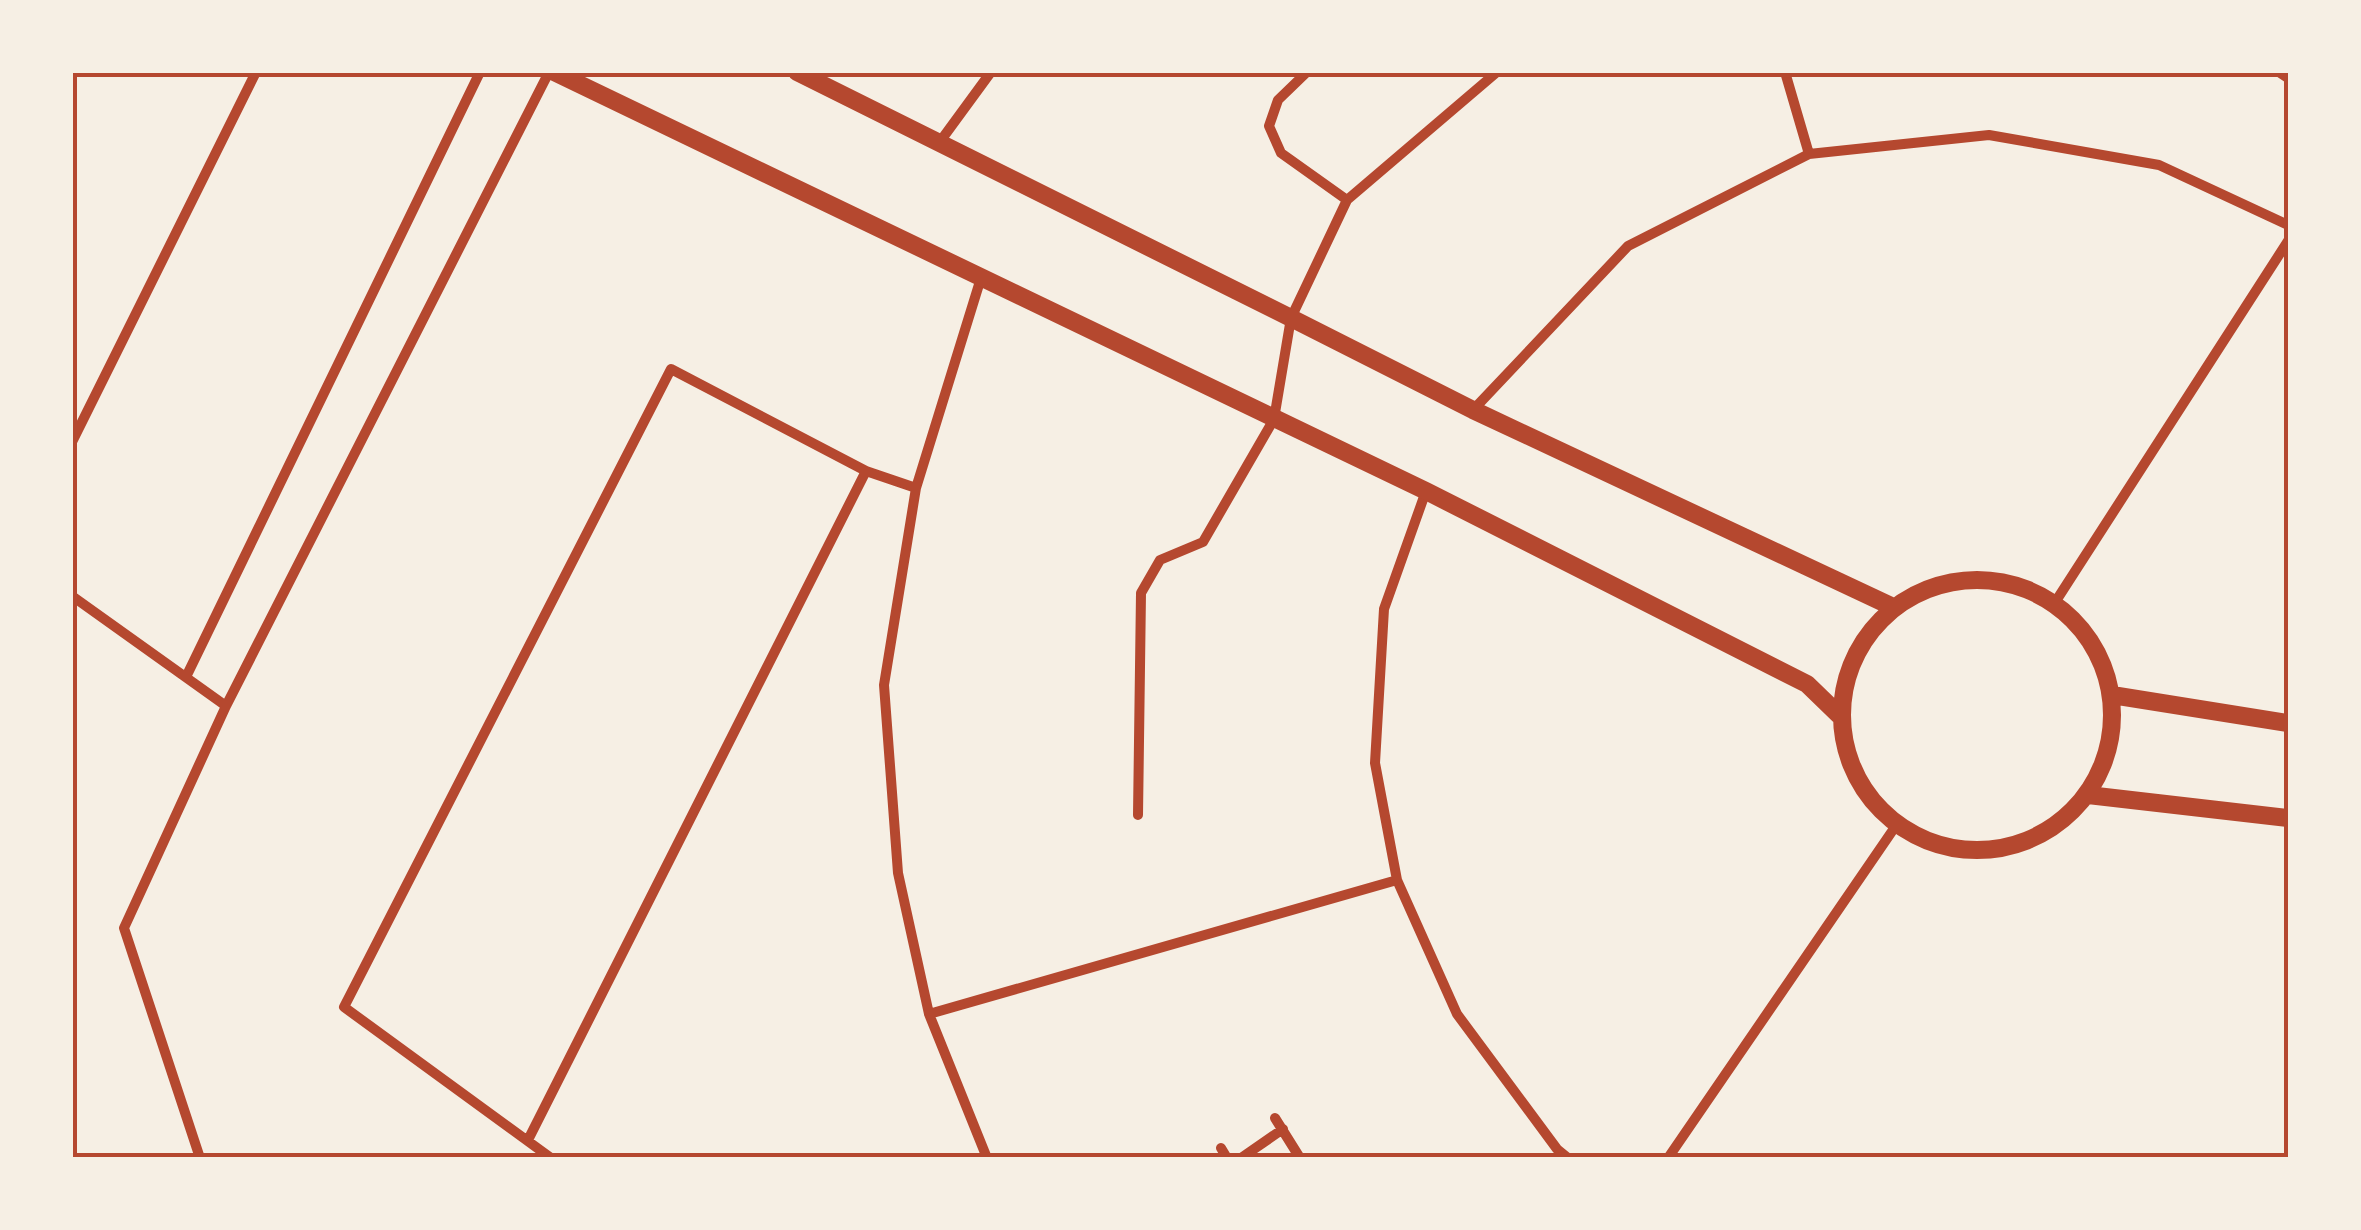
<svg xmlns="http://www.w3.org/2000/svg" width="2361" height="1230" viewBox="0 0 2361 1230" font-family="'Fira Sans',sans-serif">
  <style>
    .lines { fill: none; stroke-linecap: round; stroke-linejoin: round }
    .minor { stroke: #b5482f; stroke-width: 10 }
    .tertiary { stroke: #b5482f; stroke-width: 18 }
    .neatline { fill: none; stroke: #b5482f; stroke-width: 4 }
  </style>
  <rect width="100%" height="100%" fill="#f6efe4"/>
  <g class="lines">
    <!-- minor -->
    <path class="minor" d="M1307,72L1278,100L1269,126L1281,153L1347,200
      M1785,72L1809,154
      M2279,72L2288,78
      M939,143L991,72
      M981,278L916,488L884,685L898,873L929,1014L987,1158
      M1473,410L1628,246L1809,154L1989,135L2159,165L2288,225
      M72,442L256,72
      M1426,491L1384,609L1375,763L1397,880L1457,1014L1557,1149L1568,1158
      M72,596L226,706
      M2054,604L2288,241
      M186,677L480,72
      M1138,815L1141,593L1160,560L1203,542L1274,419L1291,318L1347,200L1497,72
      M929,1014L1397,880
      M1275,1118L1300,1158
      M528,1140L866,471
      M1221,1148L1227,1158
      M200,1158L124,928L226,706L549,72
      M551,1158L344,1007L671,369L866,471L916,488
      M1241,1158L1283,1129
      M1668,1158L1895,827"/>
    <!-- tertiary -->
    <path class="tertiary" d="M554,72L1426,491L1807,684L1839,715
      M797,72L1291,318L1473,410L1893,607
      M1842 715a135 135 0 1 1 270 0a135 135 0 1 1-270 0Z
      M2112,695L2288,723
      M2088,795L2288,818"/>
  </g>
  <!-- border -->
  <rect width="2361" height="1230" fill="none" stroke="#f6efe4" stroke-width="150"/>
  <rect x="75" y="75" width="2211" height="1080" class="neatline"/>
</svg>
